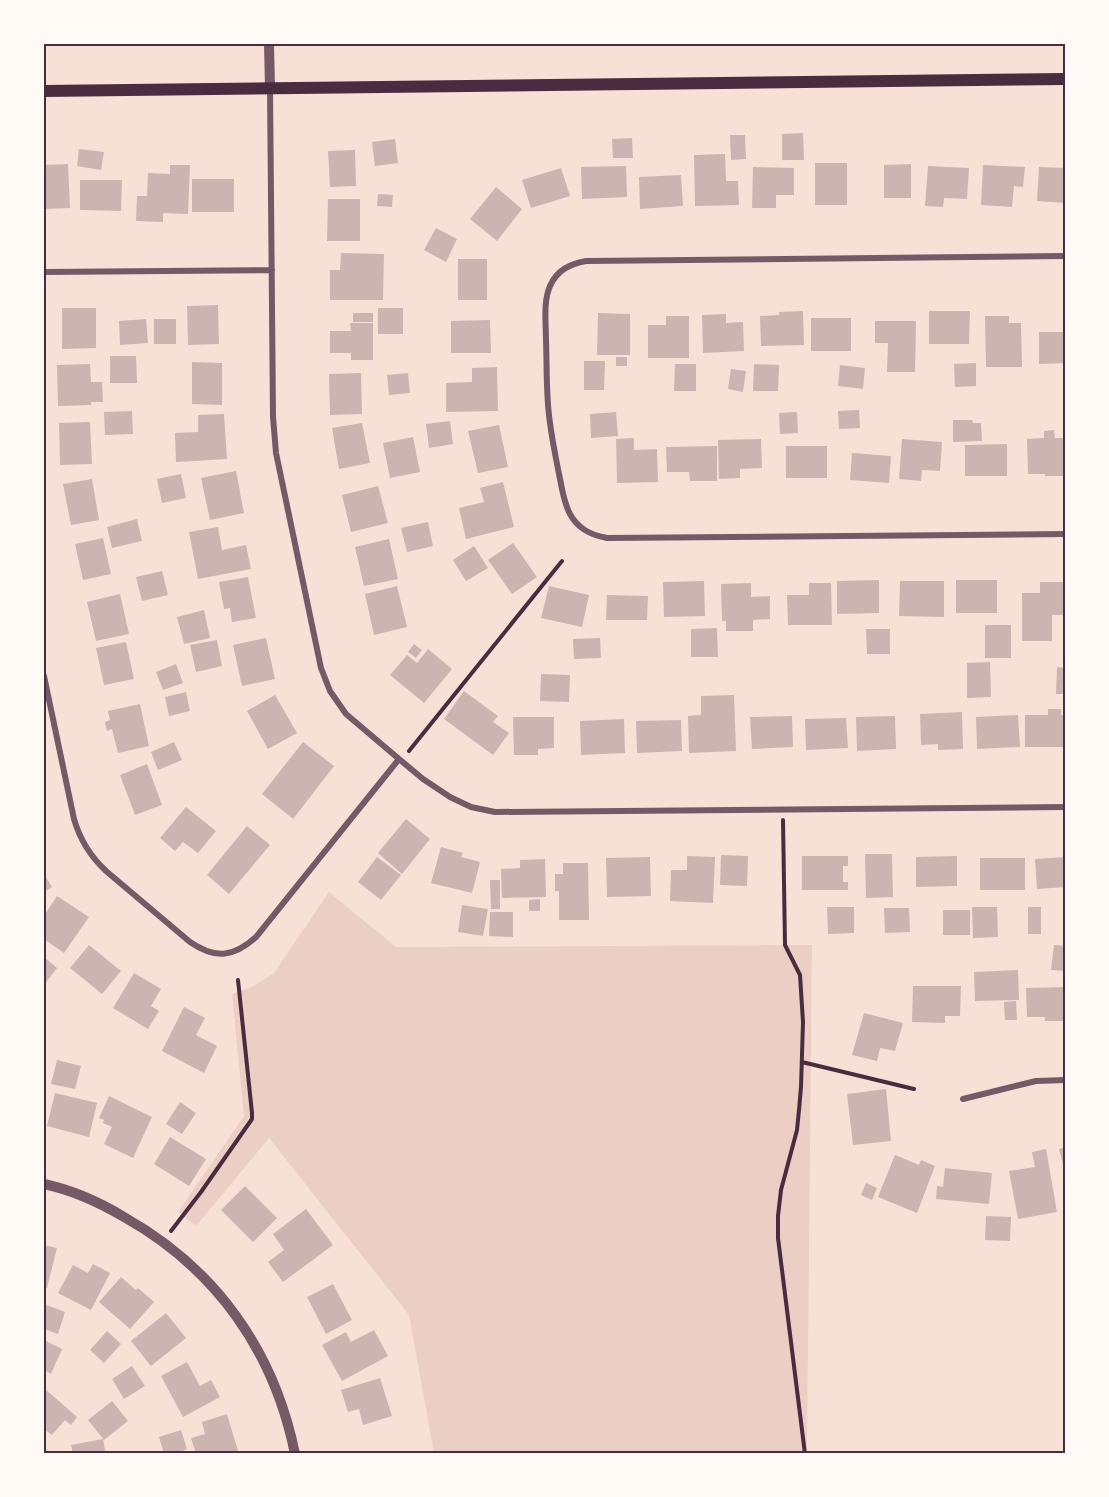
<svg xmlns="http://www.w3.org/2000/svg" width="1109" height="1497" viewBox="0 0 1109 1497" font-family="Manrope,sans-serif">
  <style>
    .green { fill: #ebcfc5 }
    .building { fill: #ccb4b1 }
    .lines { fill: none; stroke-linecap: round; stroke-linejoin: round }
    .path { stroke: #4a2c40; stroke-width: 4 }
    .minor { stroke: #755966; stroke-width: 6 }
    .tertiary { stroke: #755966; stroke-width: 10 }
    .secondary { stroke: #4a2c40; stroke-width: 12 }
    .neatline { fill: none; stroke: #4a2c40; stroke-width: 2 }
  </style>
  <rect width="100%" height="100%" fill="#f7e1d7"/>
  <!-- green -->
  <path class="green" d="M329,892L396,947L812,945L807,1453H434L409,1315L269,1138L196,1226L178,1212L244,1116L232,994L254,986L274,973Z"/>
  <!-- building -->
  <path class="building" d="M803,133L804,160H782V134Z
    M730,135H745L746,159L731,160Z
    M632,138L633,158H613L612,139Z
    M395,139L398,163L375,166L372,142Z
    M79,149L104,152L101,170L77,166Z
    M355,150L356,186L330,187L328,151Z
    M725,154L726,181H738L739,205L695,206L694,155Z
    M815,163H847V205H815Z
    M68,164L70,208L44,209V165Z
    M911,164V198H884V165Z
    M170,165H190L188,214L163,213V222L136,221L137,196H147L148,173L170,174Z
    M983,165L1025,167L1023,187L1014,186L1012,207L981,205Z
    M626,166L627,197L582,199L581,167Z
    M928,166L969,168L967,199L944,198L943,207L925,206Z
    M753,167L794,168V195H776V208H752Z
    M1039,167L1066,168V203L1037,201Z
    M561,168L570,196L531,208L522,180Z
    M681,175L683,206L640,209L639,177Z
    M192,179H234V212H192Z
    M80,180H122L121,211L80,210Z
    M496,187L522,209L497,241L470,219Z
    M378,194L393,195L392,207L377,206Z
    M328,199H360V241H327Z
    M436,228L457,239L446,262L424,250Z
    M341,253L384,254L383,300H330V270H340Z
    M458,259H487V300H458Z
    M218,305L219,344L188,345L187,306Z
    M62,308H96V348L62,349Z
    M378,308H403V334H378Z
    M803,311L804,345L761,346L760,316L779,315V312Z
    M929,311H970L969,344H929Z
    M353,313H373V322H353Z
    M598,313L630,314V355H597Z
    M726,314V323L743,322L744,351L703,353L702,315Z
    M666,316H689V358H648V325H666Z
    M985,316H1009V323H1021L1022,367H986Z
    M811,318H851V351H811Z
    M146,319L148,343L120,345L119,321Z
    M154,319H176V344H154Z
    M490,320L491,353H451V321Z
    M875,321H916L915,372H887L888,343H875Z
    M350,323H373V360H351V353H330V331H351Z
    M1039,332H1066V363L1039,364Z
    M110,356H136L137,383H110Z
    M616,357H627V366H616Z
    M584,361H605L604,390H584Z
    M192,362L222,363V405L192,404Z
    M976,363V386L955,387L954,364Z
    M90,364L91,382H102L103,402H91V405L58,406L57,365Z
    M675,364H696V391H674Z
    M754,364L779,365L778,391H753Z
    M840,365L865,368L863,389L838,386Z
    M497,367L498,411L446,412V383L472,382V368Z
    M731,369L746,371L743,392L728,389Z
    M361,373L362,414L330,415L329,374Z
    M408,373L410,393L389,395L387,375Z
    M859,410L860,428L839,429L838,411Z
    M132,411L133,434L105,435L104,412Z
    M616,412L618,436L591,438L590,414Z
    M797,412L798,433L780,434L779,413Z
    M224,414L227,459L176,462L175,433L198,432V415Z
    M953,420H972L973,423H981L982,441L953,442Z
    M450,421L453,444L429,448L426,424Z
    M90,422L92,464L60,465L59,423Z
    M362,423L370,463L339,469L332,428Z
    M499,425L508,467L478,473L468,431Z
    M1054,430L1055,438H1066V476H1045V474H1028L1027,439L1044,438V431Z
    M413,437L420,472L390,478L383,443Z
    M634,438V450L657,449L658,482L617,483L616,439Z
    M761,439L762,468L740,469V478L719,479L718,440Z
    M902,439L942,442L940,471L922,470L921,481L899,479Z
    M1007,444V476H965V445Z
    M717,446V481H690L689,472H667L666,447Z
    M786,446H827V478H786Z
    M852,453L891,456L889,483L850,480Z
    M236,471L244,513L210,520L201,478Z
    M181,474L186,498L162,503L157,479Z
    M92,479L99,520L71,525L63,484Z
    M503,482L514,527L466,539L459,508L484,502L480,488Z
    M378,486L388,523L351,532L342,495Z
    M137,519L142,541L112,548L107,527Z
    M428,522L433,546L407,552L401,528Z
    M218,527L222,550L246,545L251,569L198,579L189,532Z
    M103,538L111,574L83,580L75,544Z
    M389,539L398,579L364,586L355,547Z
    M513,543L537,577L512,594L488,560Z
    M474,546L488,568L466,581L453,560Z
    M162,571L168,595L142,601L136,577Z
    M248,577L256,618L232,622L230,608L224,609L219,582Z
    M879,580V613L837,614V581Z
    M956,580H997V613H956Z
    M704,581L705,616L664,617L663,582Z
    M900,581H944V617L899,616Z
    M1040,582H1066V615H1052V641H1022V593H1040Z
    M751,583V597L770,596V619L753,620V631H726V621H722L721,584Z
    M809,583H831L832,625H788L787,595H809Z
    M397,586L407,627L374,635L365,594Z
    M549,586L589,595L582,627L541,618Z
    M120,594L129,634L96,641L87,602Z
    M607,595L648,596L647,620H606Z
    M204,610L210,638L184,644L177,617Z
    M985,625H1011V658H985Z
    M717,628L718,657H691V629Z
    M866,629H890V654H867Z
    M266,638L275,679L242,686L233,645Z
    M600,638L601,658L574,659L573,639Z
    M217,640L222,666L196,672L190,645Z
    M126,642L134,679L104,685L96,648Z
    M414,644L422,650L416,658L408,652Z
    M428,649L452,669L424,703L390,675L407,655L417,663Z
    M990,662L991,697L967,698V663Z
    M176,664L183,683L163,690L156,672Z
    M1057,667L1066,668V694H1056Z
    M541,674L570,675L569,702L540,701Z
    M464,691L498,716L493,722L509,733L493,755L444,719Z
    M186,692L190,711L169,716L165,697Z
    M275,695L297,733L268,749L247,711Z
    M734,695L736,751L689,753L688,716L701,715V696Z
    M140,704L149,746L118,753L112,729L107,731L105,722L110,720L108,711Z
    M1048,709H1061V715H1066V747H1025V715H1048Z
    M962,712L963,749L938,750V744L921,745L920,714Z
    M1018,715L1020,747L977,749L976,717Z
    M792,716L793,747L752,749L750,717Z
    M895,716L896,749L857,751L856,717Z
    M513,717H554V748L538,749V755H514Z
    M846,718L848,748L806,750L805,719Z
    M624,719L625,753L581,755L580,721Z
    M681,720L682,751L637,753L636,721Z
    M174,742L182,760L158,770L151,752Z
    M303,742L334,766L293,819L262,794Z
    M147,764L162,805L135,815L120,775Z
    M186,807L216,831L198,853L183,842L175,851L160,838Z
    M406,819L430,839L402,874L378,853Z
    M247,826L270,845L229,894L207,875Z
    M441,847L463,853L461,857L480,862L472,893L431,883Z
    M865,854H892L893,897L866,898Z
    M721,855L748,856L747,886L720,885Z
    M687,856L715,857L713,903L670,901L671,870H687Z
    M802,856H848V866H843V882H848V890H802Z
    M957,856V886L916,887V857Z
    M377,857L401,875L381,900L358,882Z
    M650,857L651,896L607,897L606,858Z
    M1066,857V887L1037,889L1035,859Z
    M980,858H1025V890H980Z
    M545,859L546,897L502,898L501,869L520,868V860Z
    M563,863H588L589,920H559V891H555V874H563Z
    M44,874L52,887L44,892Z
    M490,880H500V909H491Z
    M57,896L89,917L64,953L44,939V916Z
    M540,899V911H529V900Z
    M462,905L488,909L483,936L458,932Z
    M827,907H854V933L828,934Z
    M972,907H997L998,937L973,938Z
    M1028,907H1041V934H1028Z
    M884,908H909L910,932L885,933Z
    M943,910H970V935H943Z
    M490,912H513V937L489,936Z
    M89,945L121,971L102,994L70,968Z
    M1054,945L1066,946V971L1051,970Z
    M44,957L57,968L44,985Z
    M1018,970L1019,1000L975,1001L974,972Z
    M134,973L161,989L151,1006L159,1011L148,1029L113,1008Z
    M913,986H961L960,1016H945V1023L912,1022Z
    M1066,987V1021H1045V1017H1027L1026,988Z
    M1016,1001L1017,1020H1005L1004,1002Z
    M184,1007L205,1018L196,1035L217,1046L204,1073L162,1051Z
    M864,1013L903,1023L895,1051L880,1048L877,1061L852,1055Z
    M57,1060L81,1066L75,1089L51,1084Z
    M886,1089L891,1141L853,1145L847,1094Z
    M55,1093L97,1103L89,1137L47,1126Z
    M109,1096L152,1117L133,1158L104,1144L112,1127L103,1123L104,1120L99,1118Z
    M180,1102L196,1113L182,1134L166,1124Z
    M170,1137L206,1159L189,1186L154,1164Z
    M1066,1147V1172H1065L1059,1149Z
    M1046,1149L1057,1212L1018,1219L1009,1171L1035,1167L1032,1152Z
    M895,1155L919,1165L921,1160L935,1166L917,1213L878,1197Z
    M945,1168L992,1173L989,1204L936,1199L937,1186L943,1187Z
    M866,1183L877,1188L872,1200L861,1195Z
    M245,1186L277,1218L253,1242L221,1210Z
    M306,1209L333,1245L283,1282L268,1262L284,1250L273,1234Z
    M986,1216L1011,1217L1010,1241L985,1240Z
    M44,1245L57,1248L47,1288H44Z
    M93,1264L110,1273L91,1310L58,1293L73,1265L88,1273Z
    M121,1277L136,1290L138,1288L154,1302L130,1329L99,1302Z
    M333,1284L352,1320L326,1334L307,1297Z
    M44,1304L65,1312L58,1334L44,1329Z
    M166,1313L186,1338L151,1366L131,1341Z
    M374,1330L388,1356L342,1381L322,1345L346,1332L351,1342Z
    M107,1331L121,1344L104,1363L90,1350Z
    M44,1340L62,1349L51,1374L44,1370Z
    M187,1362L200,1386L211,1380L220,1397L183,1417L161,1376Z
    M132,1366L145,1386L124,1399L112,1379Z
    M380,1378L392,1416L363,1425L359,1409L348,1412L341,1390Z
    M44,1388L77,1417L71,1425L65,1420L52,1435L44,1429Z
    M112,1401L128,1421L104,1440L88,1420Z
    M227,1414L239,1454H196L191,1438L205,1434L202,1422Z
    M181,1430L187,1449L175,1454H164L159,1437Z
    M103,1439L106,1454H73L71,1445Z"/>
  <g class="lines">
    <!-- path -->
    <path class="path" d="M409,751L562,561
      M783,820L785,945L800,975L803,1022L801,1087L799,1110L797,1130L781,1190L778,1216V1238L805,1454
      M802,1062L914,1089
      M171,1231L201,1192L252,1119V1113L238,980"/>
    <!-- minor -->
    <path class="minor" d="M270,88L273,417L276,453L321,668L330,691L346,714L399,759L423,779L450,797L471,807L495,812L1066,807
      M1066,256L586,261C570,264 557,270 550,286C543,302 546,323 546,341C547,365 546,390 549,415C551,434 555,454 559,474C562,487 563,501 570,514C578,529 591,535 607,538L1066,534
      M44,272L272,270
      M44,676L74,819C80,840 90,856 106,871L190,942C215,959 233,958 256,937L399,759
      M963,1099L1036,1081L1066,1080"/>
    <!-- tertiary -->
    <path class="tertiary" d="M269,44L270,88
      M44,1184C72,1190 99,1202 124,1217C215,1268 274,1350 295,1454"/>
    <!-- secondary -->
    <path class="secondary" d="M44,91L1066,79"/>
  </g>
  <!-- border -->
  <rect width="1109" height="1497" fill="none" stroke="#fffaf5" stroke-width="90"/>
  <rect x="45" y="45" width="1019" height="1407" class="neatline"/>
</svg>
